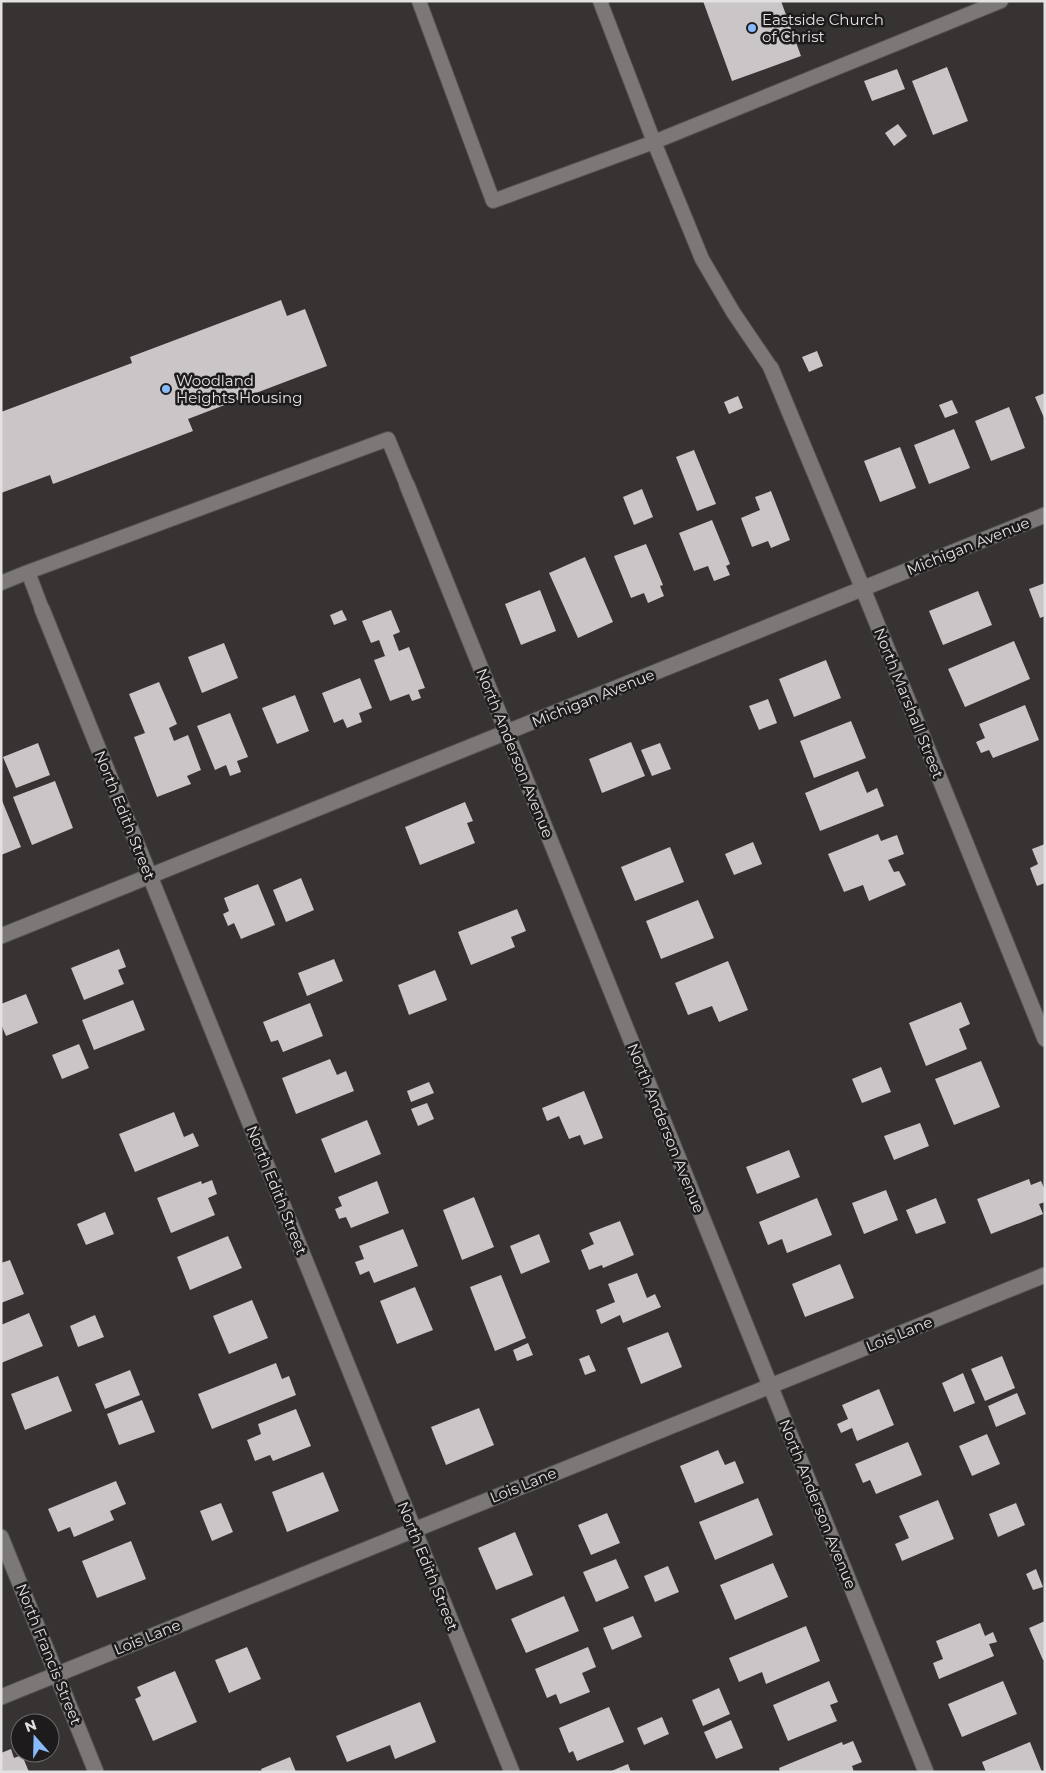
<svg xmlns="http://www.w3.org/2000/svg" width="1046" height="1773" viewBox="0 0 1046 1773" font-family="Montserrat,sans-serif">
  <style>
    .building { fill: #cac5c7 }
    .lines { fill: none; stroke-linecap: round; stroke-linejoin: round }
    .service-casing { stroke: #555252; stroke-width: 16 }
    .minor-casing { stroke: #555252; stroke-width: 17 }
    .service { stroke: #7c7877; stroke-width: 14 }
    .minor { stroke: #7c7877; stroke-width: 15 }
    .poi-dot { fill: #88bbfc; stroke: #1d1b1b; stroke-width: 2 }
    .labels { text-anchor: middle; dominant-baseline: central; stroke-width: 5; stroke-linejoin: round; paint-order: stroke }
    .poi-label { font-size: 15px; fill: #e3e1e1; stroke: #1d1b1b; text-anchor: start }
    .street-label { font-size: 15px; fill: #e3e1e1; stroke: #1d1b1b }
  </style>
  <rect width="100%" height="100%" fill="#373332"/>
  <!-- building -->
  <path class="building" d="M703,1H781L801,56L732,81Z
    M947,67L968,121L933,135L912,81Z
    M897,69L905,89L872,101L864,81Z
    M898,124L907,136L894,146L885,133Z
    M281,300L287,316L305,309L327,366L188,419L193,431L53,484L50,475L1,493V412L132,363L130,357Z
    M817,351L823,366L809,372L802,357Z
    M1045,393V420L1035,397Z
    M738,396L743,408L729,414L724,402Z
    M952,400L958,413L945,418L939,405Z
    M1009,407L1025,448L991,461L975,421Z
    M954,429L970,468L929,484L914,445Z
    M900,447L916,488L880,502L864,461Z
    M694,450L716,504L697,511L676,457Z
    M642,489L653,517L634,525L623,497Z
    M771,491L790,540L771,548L768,541L752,547L741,518L760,510L755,497Z
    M712,520L730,564L726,566L730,575L714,581L708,566L694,571L679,533Z
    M646,544L663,585L660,586L664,596L648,603L644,593L631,598L614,556Z
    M585,557L613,622L578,638L549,573Z
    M1045,583V616L1040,618L1029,589Z
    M540,590L556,631L521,645L505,604Z
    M978,591L992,625L943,645L929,611Z
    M342,610L347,620L334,625L330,615Z
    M391,610L400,632L393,635L399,651L409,647L425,688L418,690L421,698L412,701L409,694L390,701L374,660L385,656L379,640L371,643L362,621Z
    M1014,641L1030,679L965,707L948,669Z
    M224,643L238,678L202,693L188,657Z
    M826,660L841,698L794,717L779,679Z
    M360,678L372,708L359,713L362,722L347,728L343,719L334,723L322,693Z
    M159,682L177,724L169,728L174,741L188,735L201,770L187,776L191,784L157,797L134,737L145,733L129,694Z
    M295,695L309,731L277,744L262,708Z
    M768,699L777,723L759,730L749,706Z
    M1025,705L1039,740L993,758L989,750L981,753L976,742L985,738L979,724Z
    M230,713L248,757L237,761L241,772L230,776L226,765L215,770L197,726Z
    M851,721L866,758L814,778L800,741Z
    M631,742L645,776L602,793L589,759Z
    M38,743L50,775L16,788L3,757Z
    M660,743L671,769L652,776L641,750Z
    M858,771L867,793L877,788L884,806L820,831L805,793Z
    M55,781L73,828L32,845L13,797Z
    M1,798L21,847L1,855Z
    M465,802L473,821L467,823L475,843L420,865L405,827Z
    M878,834L881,841L897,835L904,854L888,860L894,872L899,871L906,885L869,901L863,885L844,892L828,854Z
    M753,842L762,864L734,875L725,854Z
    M1045,844V883L1037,886L1030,868L1038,864L1032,849Z
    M670,847L684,882L635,901L621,867Z
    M301,878L314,910L286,922L273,890Z
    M258,884L275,925L241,939L234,923L228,926L223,914L229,911L224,898Z
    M698,900L714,938L661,959L646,921Z
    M517,909L526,931L511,937L515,947L471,965L458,932Z
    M119,949L126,967L118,970L124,984L84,1000L71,968Z
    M334,959L343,981L307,996L298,973Z
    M728,961L748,1010L719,1022L712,1006L688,1015L675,983Z
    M435,970L447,1000L409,1015L398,985Z
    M26,994L38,1023L6,1036L1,1024V1004Z
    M133,1000L145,1030L94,1050L82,1020Z
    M961,1002L970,1024L959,1029L967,1049L926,1066L909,1023Z
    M310,1003L323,1036L283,1052L278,1040L271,1042L263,1022Z
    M79,1044L89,1068L62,1079L52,1055Z
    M330,1059L337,1075L346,1071L354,1091L296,1114L282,1078Z
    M981,1061L1000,1107L954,1125L935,1079Z
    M881,1067L891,1092L862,1103L852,1079Z
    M429,1082L434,1093L411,1102L407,1091Z
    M584,1091L603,1138L584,1145L580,1135L569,1139L559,1116L547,1121L542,1108Z
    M427,1103L434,1119L418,1126L411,1109Z
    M174,1112L184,1137L193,1133L199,1146L135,1172L119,1134Z
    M367,1120L381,1154L335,1173L321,1139Z
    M920,1123L929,1146L894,1160L884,1136Z
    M789,1150L800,1177L757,1194L746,1167Z
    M1029,1179L1031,1185L1041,1181L1045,1190V1202L1039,1204L1043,1214L991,1234L977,1199Z
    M212,1180L217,1194L208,1198L215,1215L171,1233L157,1198L201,1181L202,1184Z
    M377,1181L389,1213L351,1228L346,1217L339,1219L335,1209L342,1206L338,1197Z
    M886,1190L898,1220L864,1234L852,1203Z
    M474,1197L494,1247L462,1260L443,1210Z
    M817,1198L832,1235L787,1253L782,1239L768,1245L759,1222Z
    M936,1198L946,1223L916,1234L906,1210Z
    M105,1212L114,1234L86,1245L77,1224Z
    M620,1221L634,1255L603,1268L602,1265L589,1270L581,1250L594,1244L589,1233Z
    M403,1229L418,1266L374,1283L369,1271L360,1275L355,1262L364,1259L359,1246Z
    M539,1234L550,1262L521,1274L510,1246Z
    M228,1236L242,1268L190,1290L177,1257Z
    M10,1260L24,1294L1,1303V1263Z
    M840,1264L854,1298L805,1317L792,1284Z
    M637,1273L647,1298L655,1294L661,1307L623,1323L620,1315L601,1324L596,1310L615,1302L608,1284Z
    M501,1275L526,1338L495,1351L470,1287Z
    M415,1287L433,1330L397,1344L380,1301Z
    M252,1300L268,1338L229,1354L213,1316Z
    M29,1313L43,1346L1,1363V1325Z
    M95,1315L104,1337L78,1347L70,1326Z
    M668,1332L682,1367L641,1384L627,1348Z
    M528,1343L533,1355L517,1361L513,1350Z
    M589,1355L596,1371L585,1375L579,1359Z
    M1002,1356L1015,1388L985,1401L971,1369Z
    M276,1363L282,1379L289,1376L296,1395L212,1429L198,1394Z
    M130,1370L140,1395L105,1409L95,1384Z
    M963,1373L975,1403L954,1412L942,1383Z
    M58,1376L72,1411L25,1430L11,1394Z
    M879,1389L894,1425L857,1441L852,1428L841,1433L837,1424L848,1419L842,1405Z
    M1017,1393L1026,1414L996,1427L988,1406Z
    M142,1400L155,1432L119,1445L107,1414Z
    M479,1408L494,1445L446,1465L431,1427Z
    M296,1409L311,1446L273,1461L270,1455L255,1461L247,1440L261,1434L258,1424Z
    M987,1434L1000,1464L972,1476L959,1446Z
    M908,1442L922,1475L876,1494L870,1480L863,1483L855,1464Z
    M718,1450L725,1465L735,1461L744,1483L695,1503L680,1466Z
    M323,1472L339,1511L287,1532L272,1492Z
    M116,1481L126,1504L110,1511L114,1520L74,1537L70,1527L58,1532L48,1509Z
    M758,1498L773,1535L715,1560L699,1522Z
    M938,1500L954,1539L902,1561L895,1544L909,1538L899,1516Z
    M221,1503L233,1532L212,1541L200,1511Z
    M1016,1503L1025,1525L998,1537L989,1514Z
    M607,1513L620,1543L591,1555L578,1525Z
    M515,1532L533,1575L496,1590L478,1548Z
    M131,1541L146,1579L97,1598L82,1561Z
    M616,1559L629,1588L596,1602L583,1572Z
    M773,1563L788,1597L735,1620L720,1585Z
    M668,1566L679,1592L655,1602L644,1576Z
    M1036,1569L1043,1587L1033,1590L1026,1574Z
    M564,1596L579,1631L526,1653L511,1619Z
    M633,1616L642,1637L612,1650L603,1628Z
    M1045,1621V1660H1043L1029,1628Z
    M980,1623L985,1636L993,1632L997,1642L989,1644L994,1656L939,1679L933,1663L943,1659L936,1641Z
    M806,1626L820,1661L766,1684L762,1672L739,1682L729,1658Z
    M247,1647L261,1679L229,1693L215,1660Z
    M588,1647L596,1667L582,1673L590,1692L560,1704L556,1694L547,1698L535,1669Z
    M175,1671L197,1722L153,1741L135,1699L141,1696L137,1687Z
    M829,1681L838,1702L830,1705L837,1721L788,1741L773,1705Z
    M1003,1681L1017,1714L962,1737L948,1704Z
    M719,1688L730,1714L703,1726L692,1700Z
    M420,1702L436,1742L395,1759L390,1745L347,1762L336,1736Z
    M609,1707L624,1742L577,1761L573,1751L569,1753L559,1728Z
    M662,1717L669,1734L644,1745L637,1728Z
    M731,1720L743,1748L716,1759L704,1732Z
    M853,1741L862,1762L852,1766L854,1772H780L779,1768L842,1742L843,1745Z
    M1030,1742L1042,1772H986L982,1762Z
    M11,1749L14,1758L22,1755L29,1772H1V1753Z
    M290,1757L296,1772H262L261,1769Z
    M628,1764L631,1772H609Z"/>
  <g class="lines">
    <!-- service casing -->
    <g class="service-casing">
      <path id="service" d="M419,1L493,201L654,142L702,259L733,312L771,368
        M600,1L654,142L1001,1
        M28,572L388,439L407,485
        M1,583L28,572L42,609"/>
    </g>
    <!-- minor casing -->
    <g class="minor-casing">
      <path id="minor" d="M771,368L863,589L1045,1039
        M407,485L926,1772
        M42,609L512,1772
        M1,936L1045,515
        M1,1537L96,1772
        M1,1697L1045,1275"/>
    </g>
    <!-- service -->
    <use href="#service" class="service"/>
    <!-- minor -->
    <use href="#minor" class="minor"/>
  </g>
  <!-- markers -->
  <g class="poi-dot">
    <circle cx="752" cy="28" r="5"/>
    <circle cx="166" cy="389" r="5"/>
  </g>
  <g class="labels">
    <!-- poi labels -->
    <g class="poi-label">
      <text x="762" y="19">Eastside Church<tspan x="762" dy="17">of Christ</tspan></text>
      <text x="176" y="380">Woodland<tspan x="176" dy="17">Heights Housing</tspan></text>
    </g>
    <!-- street labels -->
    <g class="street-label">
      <text transform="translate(968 546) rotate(-22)">Michigan Avenue</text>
      <text transform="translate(593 698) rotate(-22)">Michigan Avenue</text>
      <text transform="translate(909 703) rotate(68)">North Marshall Street</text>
      <text transform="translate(515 753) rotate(68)">North Anderson Avenue</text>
      <text transform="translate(125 815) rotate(68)">North Edith Street</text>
      <text transform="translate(666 1128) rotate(68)">North Anderson Avenue</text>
      <text transform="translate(277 1190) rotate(68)">North Edith Street</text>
      <text transform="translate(899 1334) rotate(-22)">Lois Lane</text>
      <text transform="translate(523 1485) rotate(-22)">Lois Lane</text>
      <text transform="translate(818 1504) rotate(68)">North Anderson Avenue</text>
      <text transform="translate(428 1566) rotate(68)">North Edith Street</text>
      <text transform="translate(147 1637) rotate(-22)">Lois Lane</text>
      <text transform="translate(49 1654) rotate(68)">North Francis Street</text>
    </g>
  </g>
  <!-- border -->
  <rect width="1046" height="1773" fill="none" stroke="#e3e1e1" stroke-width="5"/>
  <!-- north arrow -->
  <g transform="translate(35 1738) rotate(340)"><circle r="24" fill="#1d1b1b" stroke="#6c6a6a"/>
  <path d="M0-4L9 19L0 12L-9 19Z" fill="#88bbfc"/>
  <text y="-8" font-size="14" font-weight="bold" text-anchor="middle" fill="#e3e1e1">N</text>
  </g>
</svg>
